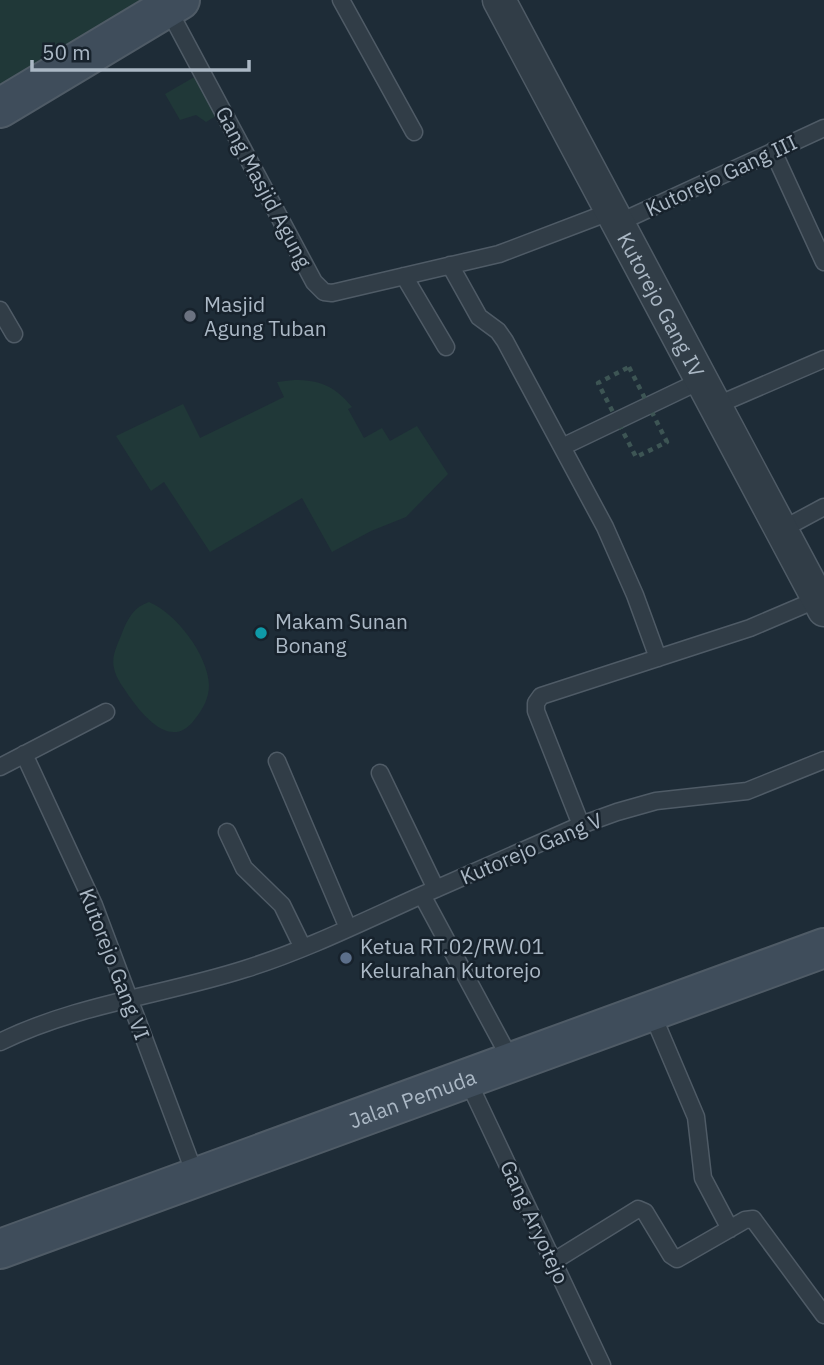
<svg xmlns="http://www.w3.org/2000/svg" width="824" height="1365" viewBox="0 0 824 1365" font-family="'IBM Plex Sans',sans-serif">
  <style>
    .green { fill: #203838 }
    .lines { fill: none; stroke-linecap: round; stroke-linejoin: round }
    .lane-casing { stroke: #4f5b66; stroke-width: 19 }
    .street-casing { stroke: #4f5b66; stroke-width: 35 }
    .secondary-casing { stroke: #4f5b66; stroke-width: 42 }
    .path { stroke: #3d5554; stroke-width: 4.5; stroke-dasharray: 5 5; stroke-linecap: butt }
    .lane { stroke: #313d47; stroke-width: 16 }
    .street { stroke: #313d47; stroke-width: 32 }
    .secondary { stroke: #3f4d5b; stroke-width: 38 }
    .worship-dot { fill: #6b7280; stroke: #17222c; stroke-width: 2.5 }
    .culture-dot { fill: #0f9aa8; stroke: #17222c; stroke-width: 2.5 }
    .service-dot { fill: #5c6f8a; stroke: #17222c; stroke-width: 2.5 }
    .labels { text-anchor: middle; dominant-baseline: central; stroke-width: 5; stroke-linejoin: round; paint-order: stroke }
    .street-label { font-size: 21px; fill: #abb8c5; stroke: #17222c }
    .poi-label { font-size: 21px; fill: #abb8c5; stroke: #17222c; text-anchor: start }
  </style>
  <rect width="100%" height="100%" fill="#1e2c37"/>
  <!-- green -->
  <path class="green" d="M0,0H164L0,97Z
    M196,76L216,116L206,122L196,115L180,120L165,94Z
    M294,380C320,380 335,386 352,407L348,409L364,438L382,428L390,441L417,426L448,474L406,517L371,531L332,552L302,498L210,552L164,482L151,491L116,436L183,404L200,438L284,397L277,382Z
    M149,602C176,613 208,655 209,685C209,698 203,709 195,719C172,751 144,717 129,696C124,688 116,679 114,668C111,656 118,644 122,633C128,618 134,607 149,602Z"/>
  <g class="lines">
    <!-- lane casing -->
    <g class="lane-casing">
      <path id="lane" d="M341,0L414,132
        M167,7L314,282L324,292L332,293L499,254L612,211
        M773,151L824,262
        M618,223L824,128
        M450,265L479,317L498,331L505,341L605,527L635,595L658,658
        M404,276L446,347
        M0,310L14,334
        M715,406L824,359
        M562,447L702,380
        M781,530L824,507
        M24,754L94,905L196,1177
        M277,761L348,928
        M0,767L106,712
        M380,773L436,889
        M581,825L536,711V703L541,696L750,628L818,599
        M227,832L244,868L282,905L303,948
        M651,1011L696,1117L703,1178L730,1229
        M0,1042C77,1004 164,995 245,969C306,950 364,921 422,895
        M512,1062L422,895L581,825L617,812L656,801L747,791L824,760
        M467,1079L602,1365
        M554,1261L638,1209L645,1212L671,1255L677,1259L745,1220L753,1219L824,1315"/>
    </g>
    <!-- street casing -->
    <g class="street-casing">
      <g id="street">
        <path id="s1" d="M499,0L824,610"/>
      </g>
    </g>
    <!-- secondary casing -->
    <g class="secondary-casing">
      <g id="secondary">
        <path d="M0,108L180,0"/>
        <path id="s2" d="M0,1249L824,948"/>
      </g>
    </g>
    <!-- path -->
    <path class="path" d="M629,367L667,442L636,457L598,383Z"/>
    <!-- lane -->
    <use href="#lane" class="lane"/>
    <!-- street -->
    <use href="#street" class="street"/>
    <!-- secondary -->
    <use href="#secondary" class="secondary"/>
  </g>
  <!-- markers -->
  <circle class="worship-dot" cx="190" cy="316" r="7"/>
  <circle class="culture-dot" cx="261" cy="633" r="7"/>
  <circle class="service-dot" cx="346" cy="958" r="7"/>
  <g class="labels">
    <!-- street labels -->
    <g class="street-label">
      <text transform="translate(721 175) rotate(-25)">Kutorejo Gang III</text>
      <text transform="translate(264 187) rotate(62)">Gang Masjid Agung</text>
      <text stroke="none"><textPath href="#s1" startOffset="345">Kutorejo Gang IV</textPath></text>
      <text transform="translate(531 848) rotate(-23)">Kutorejo Gang V</text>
      <text transform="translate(115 964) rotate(69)">Kutorejo Gang VI</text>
      <text stroke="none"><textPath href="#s2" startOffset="439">Jalan Pemuda</textPath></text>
      <text transform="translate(535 1222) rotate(65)">Gang Aryotejo</text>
    </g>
    <!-- poi labels -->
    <g class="poi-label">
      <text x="204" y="304">Masjid<tspan x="204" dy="24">Agung Tuban</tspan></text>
      <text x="275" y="621">Makam Sunan<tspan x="275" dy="24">Bonang</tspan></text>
      <text x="360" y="946">Ketua RT.02/RW.01<tspan x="360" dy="24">Kelurahan Kutorejo</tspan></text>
    </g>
  </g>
  <!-- scale -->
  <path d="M32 60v10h217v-10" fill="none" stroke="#abb8c5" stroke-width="3.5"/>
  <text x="42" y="60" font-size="21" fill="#abb8c5" stroke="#17222c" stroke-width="5" paint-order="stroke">50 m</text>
</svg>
